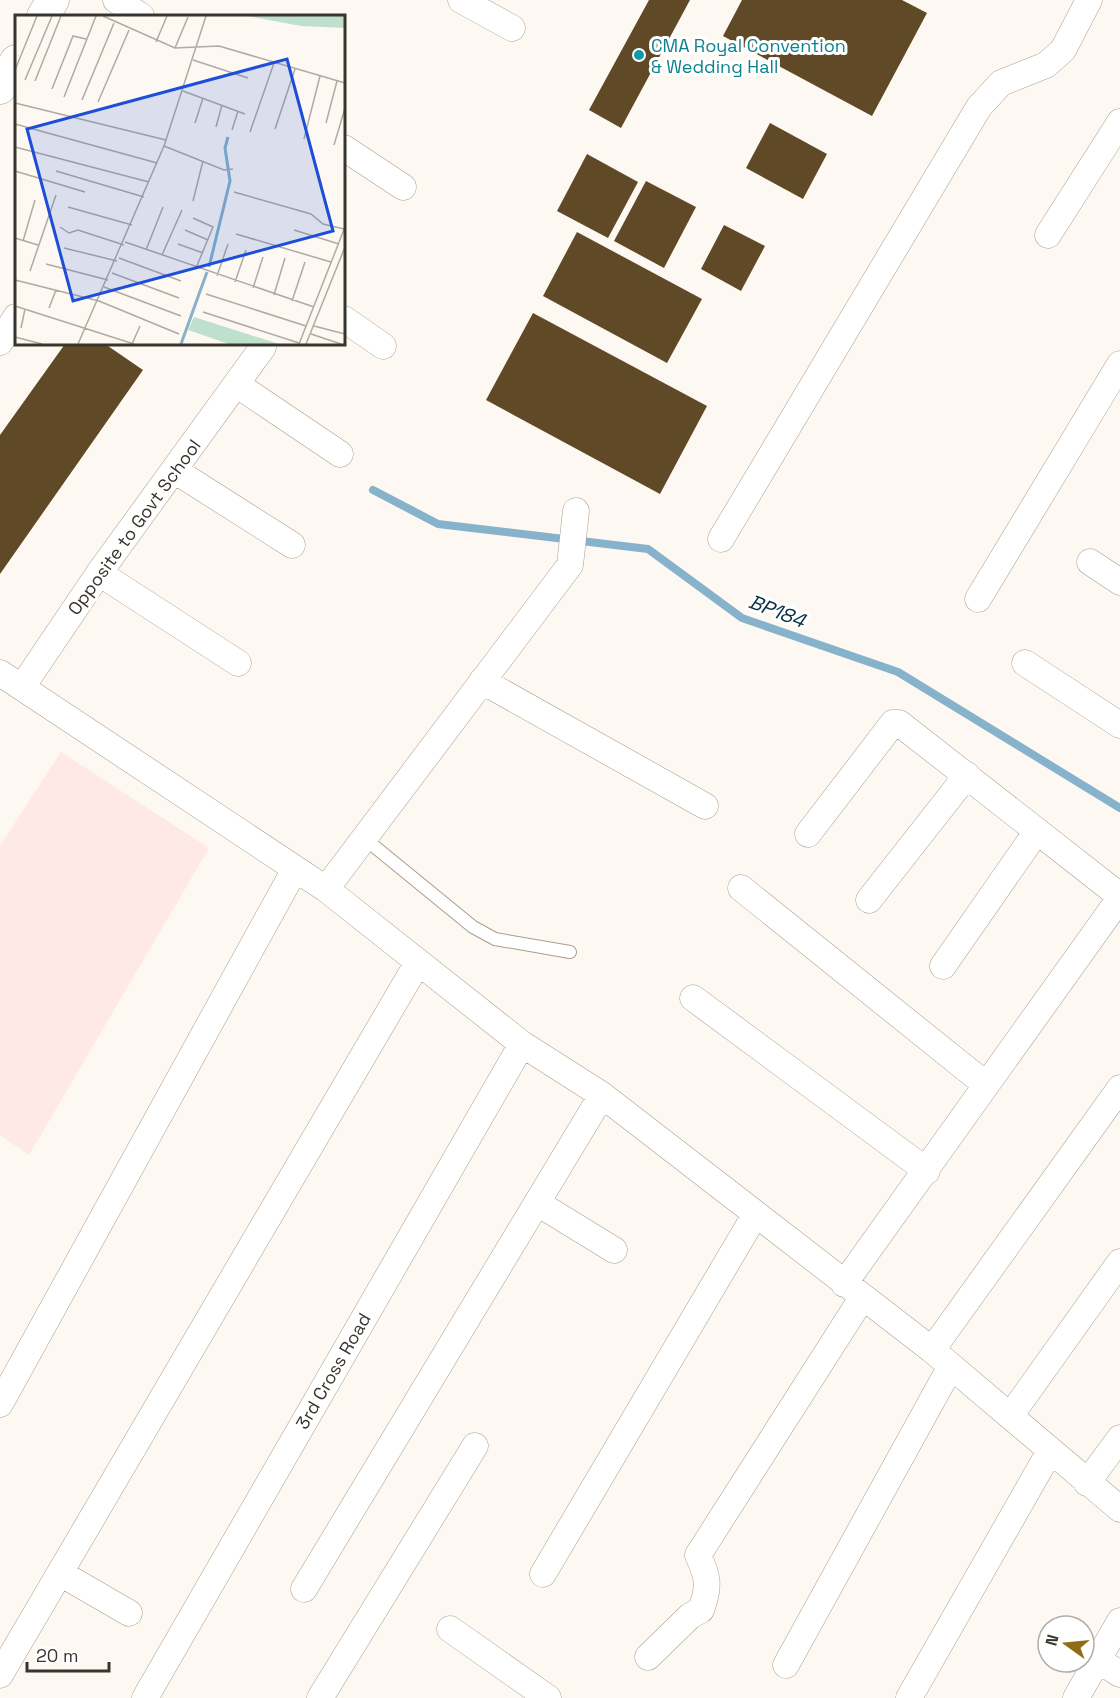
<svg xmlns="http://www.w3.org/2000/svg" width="1120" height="1698" viewBox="0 0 1120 1698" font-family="'Space Grotesk',sans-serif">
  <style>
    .education { fill: #ffe9e7 }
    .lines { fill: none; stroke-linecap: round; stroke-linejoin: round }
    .stream { stroke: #86b2cb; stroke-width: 8 }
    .building { fill: #604926 }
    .service-casing { stroke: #aa9e8d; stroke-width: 14 }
    .minor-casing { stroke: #aa9e8d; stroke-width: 27 }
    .tertiary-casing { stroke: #aa9e8d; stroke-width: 33 }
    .service { stroke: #fff; stroke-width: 12 }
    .minor { stroke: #fff; stroke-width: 26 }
    .tertiary { stroke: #fff; stroke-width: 32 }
    .culture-dot { fill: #0f9aa8; stroke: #fff; stroke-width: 2 }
    .labels { text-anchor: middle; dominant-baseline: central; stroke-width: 6; stroke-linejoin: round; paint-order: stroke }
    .culture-label { font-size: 18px; fill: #0d838f; stroke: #fff; text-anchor: start }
    .street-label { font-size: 18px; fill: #39342d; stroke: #fff }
    .water-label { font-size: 20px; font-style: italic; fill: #073042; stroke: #fff }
    .inset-river { fill: none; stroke: #86b2cb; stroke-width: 3 }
    .inset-road { fill: none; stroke: #afaaa3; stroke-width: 1.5 }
    .view { fill: #1d4ed8; fill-opacity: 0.15; stroke: #1d4ed8; stroke-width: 3 }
    .inset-edge { fill: none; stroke: #39342d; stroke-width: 3 }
  </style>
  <rect width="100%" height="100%" fill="#fdf8f1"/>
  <!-- education -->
  <path class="education" d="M61,752L209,848L29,1155L0,1135V846Z"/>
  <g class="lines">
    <!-- stream -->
    <path class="stream" d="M373,490L438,524L648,549L742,618L898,672L1120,808"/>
  </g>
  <!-- building -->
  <path class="building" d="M649,0H690L621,128L589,110Z
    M742,0H902L927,13L872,116L723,36Z
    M770,123L827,154L803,199L746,168Z
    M587,154L638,182L608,238L557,211Z
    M646,181L696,207L664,268L614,241Z
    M724,225L765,246L741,291L701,269Z
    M577,232L702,299L667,363L543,296Z
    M533,313L707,406L660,494L486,400Z
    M65,344H105L143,370L0,574V435Z"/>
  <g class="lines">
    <!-- service casing -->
    <g class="service-casing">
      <path id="service" d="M364,838L473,927L495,939L570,952"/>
    </g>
    <!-- minor casing -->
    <g class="minor-casing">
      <path id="minor" d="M116,0L141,16
        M461,0L512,28
        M344,148L403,187
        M1048,235L1120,122
        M344,319L383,346
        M0,342L16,317
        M236,384L340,454
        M174,470L292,545
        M721,539L979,107L1001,83L1046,65L1063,50L1089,0
        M1090,562L1120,582
        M99,573L238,663
        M978,599L1120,364
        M1025,663L1120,725
        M0,673L326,889L522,1044L602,1095L932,1350L1120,1509
        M482,681L705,806
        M22,687L99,573L263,347
        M808,834L893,723H899L1120,896
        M741,888L985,1084
        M326,889L570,565L576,511
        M869,900L967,775
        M943,966L1037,831
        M693,998L927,1171
        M539,1204L614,1250
        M844,1284L1120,898
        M932,1350L1120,1088
        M0,1404L295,869
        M1011,1415L1120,1262
        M1087,1483L1120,1438
        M60,1573L129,1613
        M543,1574L755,1215
        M304,1589L602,1095
        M450,1629L548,1698
        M648,1657L690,1616L701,1610C710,1586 708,1577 698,1555L862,1298
        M1098,1660L1120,1674
        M786,1665L951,1366
        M0,1675L417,964
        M145,1698L522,1044
        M320,1698L475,1446
        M909,1698L1050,1451
        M1076,1698L1120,1621"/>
    </g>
    <!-- tertiary casing -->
    <g class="tertiary-casing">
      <path id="tertiary" d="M43,16L53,0
        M0,88L16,61"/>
    </g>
    <!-- service -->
    <use href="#service" class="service"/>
    <!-- minor -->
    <use href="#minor" class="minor"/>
    <!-- tertiary -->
    <use href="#tertiary" class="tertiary"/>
  </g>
  <!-- markers -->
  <circle class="culture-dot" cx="639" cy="55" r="6"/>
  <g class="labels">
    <!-- culture labels -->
    <g class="culture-label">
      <text x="651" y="45">CMA Royal Convention<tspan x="651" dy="21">&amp; Wedding Hall</tspan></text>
    </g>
    <!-- street labels -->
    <g class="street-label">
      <text transform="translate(134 527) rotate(-54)">Opposite to Govt School</text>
      <text transform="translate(333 1371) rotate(-60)">3rd Cross Road</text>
    </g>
    <!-- water labels -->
    <g class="water-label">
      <text transform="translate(777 611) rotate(21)">BP184</text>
    </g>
  </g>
  <!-- overview -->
  <g transform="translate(15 15)">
    <rect width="330" height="330" fill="#fdf8f1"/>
    <path d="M233,1H330V13L286,11ZM179,302L264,329H214L173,315Z" fill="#c0e0ce"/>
    <path class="inset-river" d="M194,252L215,166L210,133L213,122M166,329L192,257"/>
    <path class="inset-road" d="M88,1L160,33L204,31L330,68M141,27L152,1M160,33L173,2M178,45L233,63M0,55L22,1M10,65L37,1M20,66L46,1M37,74L58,21L71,24M168,76L230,99M49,82L81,1M67,85L99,8M83,87L114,15M0,88L151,125M180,108L188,83M311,108L322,66M0,109L142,148M201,112L207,90M260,114L280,54M217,115L223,96M235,117L259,48M289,124L305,61M319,130L330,93M149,131L209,155L218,154M0,132L134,167M0,156L70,177M41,156L129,182M219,177L296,199L308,209L329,214M178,186L188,146M53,192L117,210M178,203L198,212L181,253M45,212L54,218L63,215L109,230M170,215L193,225M279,215L324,229M221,219L316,247M0,223L23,230M8,226L20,185M110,227L299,292M163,229L188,238M49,233L102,246M131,235L148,192M147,240L167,195M104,243L166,266M31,249L93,265M15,256L41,180M97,258L164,283M202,261L213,229M0,265L84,286L164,319M220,267L231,235M89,272L166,301M238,273L248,242M191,279L291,311M259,280L270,243M277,286L290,247M0,291L119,329M34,293L41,275M188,297L284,328M299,311L330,319M6,313L10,294M296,319L326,329M0,322L27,329M63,329L149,131L191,1M117,329L125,311M284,329L330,212M291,329L330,232"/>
    <path class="view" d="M272,44L318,216L58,286L12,114Z"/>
    <rect width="330" height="330" class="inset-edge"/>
  </g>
  <!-- north arrow -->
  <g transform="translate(1066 1644) rotate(285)"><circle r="28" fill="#ffffff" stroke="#b0aeab" stroke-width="1.5"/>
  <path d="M0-4.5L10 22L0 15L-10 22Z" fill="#926c14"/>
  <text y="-9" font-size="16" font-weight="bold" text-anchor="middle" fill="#39342d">N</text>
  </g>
  <!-- scale -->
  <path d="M27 1662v9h82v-9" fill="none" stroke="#39342d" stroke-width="3"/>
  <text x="36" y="1662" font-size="18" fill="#39342d" stroke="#ffffff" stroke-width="4.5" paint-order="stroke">20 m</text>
</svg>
